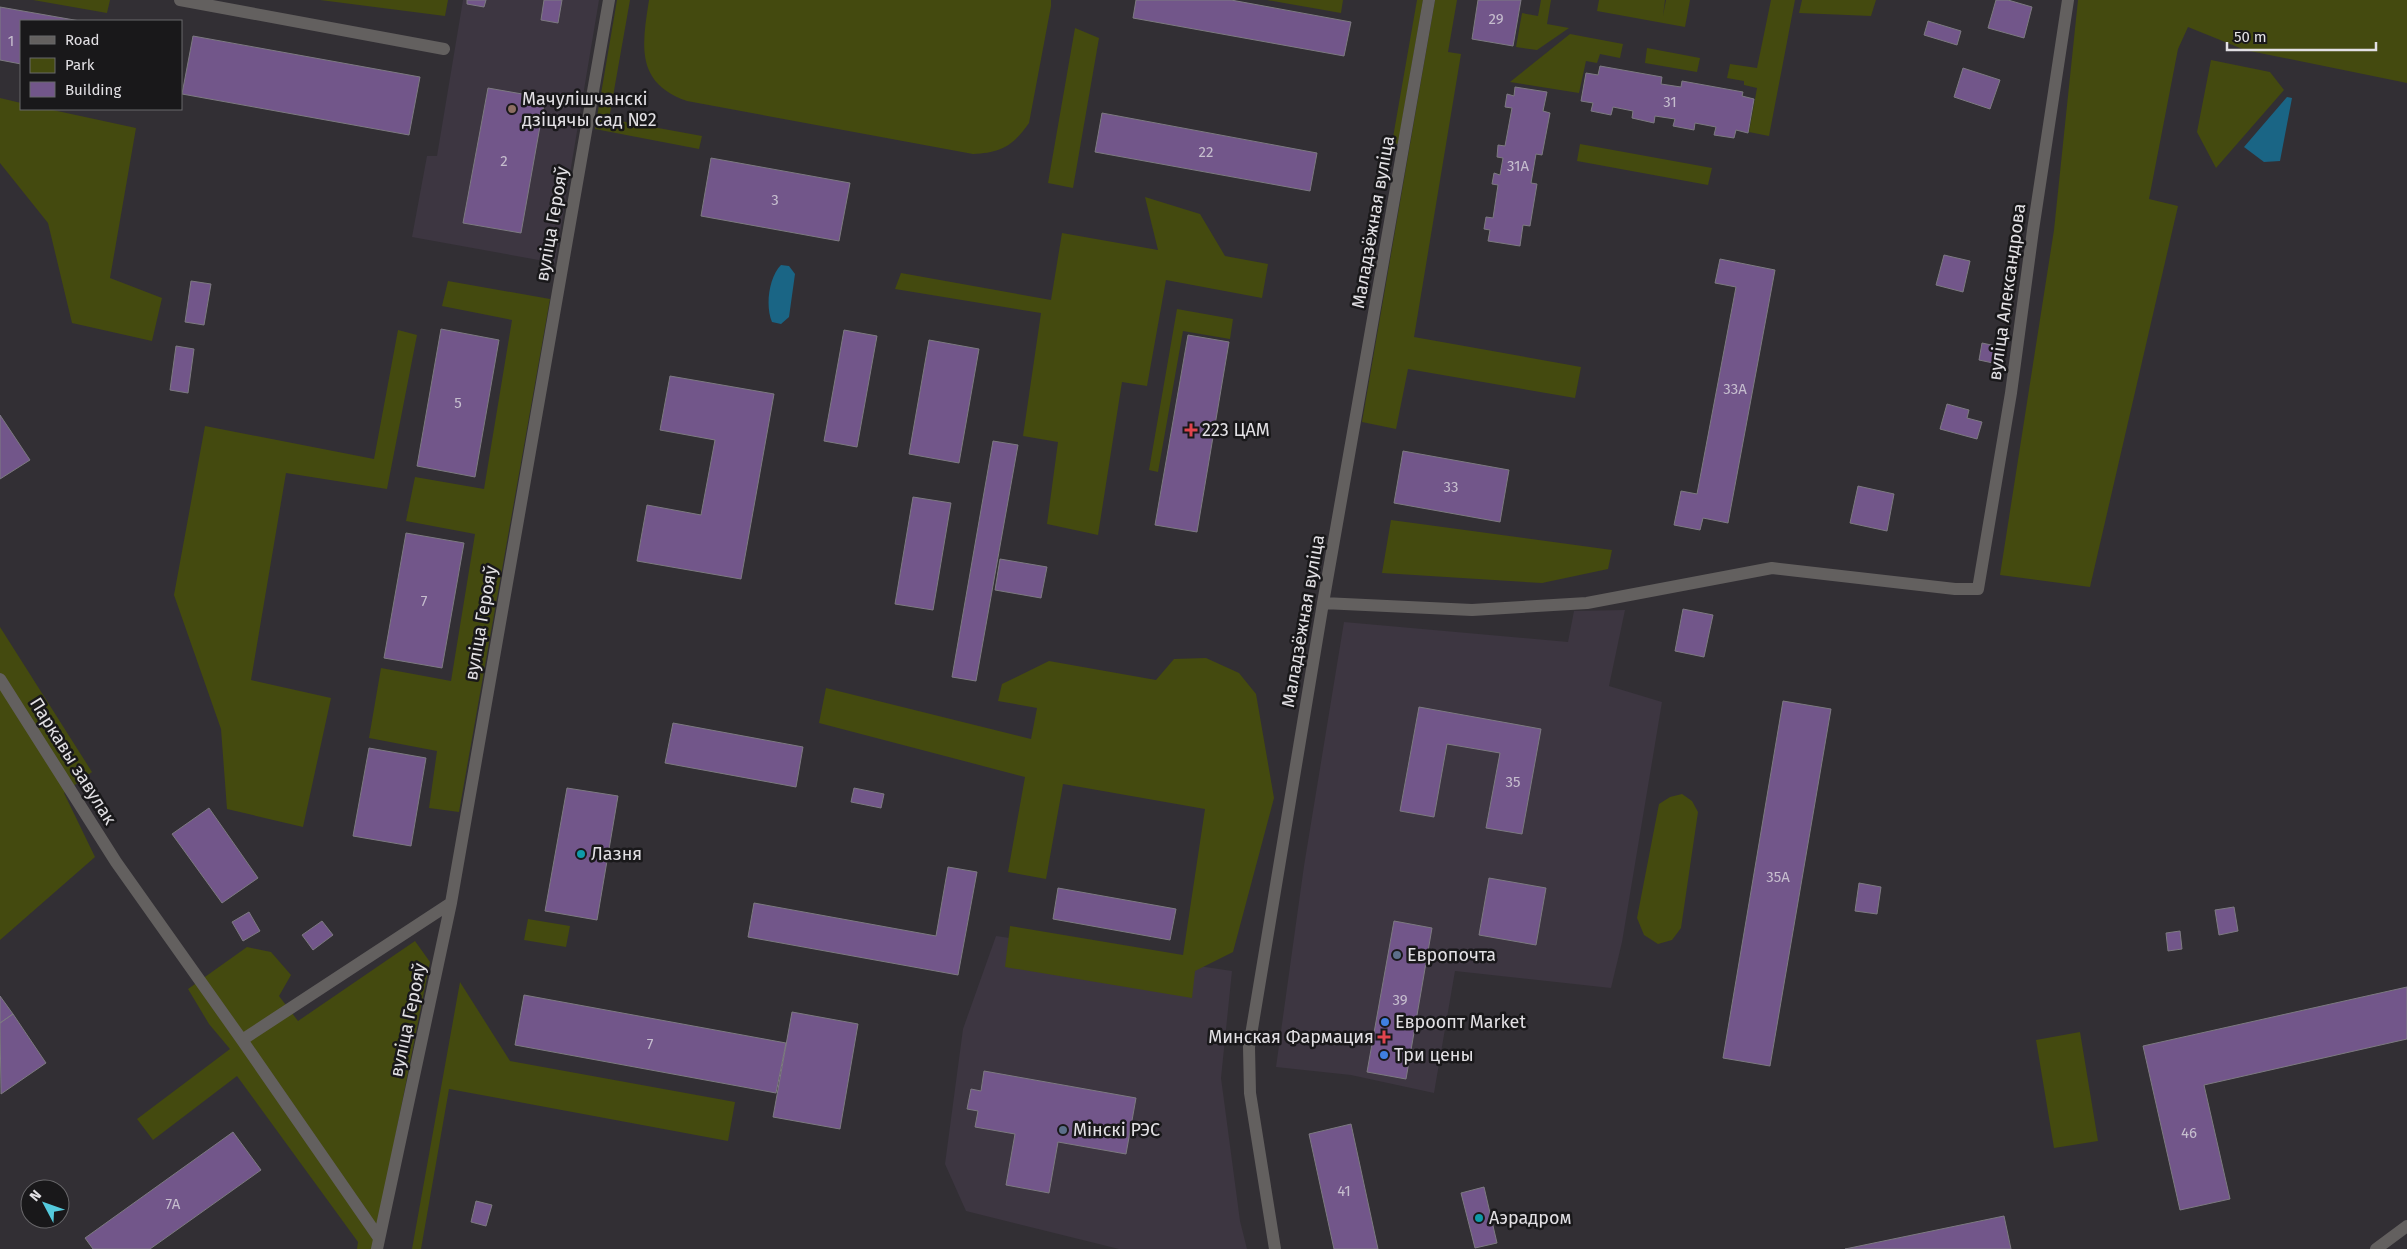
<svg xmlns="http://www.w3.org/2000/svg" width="2407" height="1249" viewBox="0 0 2407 1249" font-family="'Fira Sans',sans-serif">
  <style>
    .built { fill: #3d3641 }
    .green { fill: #444a0f }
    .water { fill: #1a6585 }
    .building { fill: #72568a; stroke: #7d7a81 }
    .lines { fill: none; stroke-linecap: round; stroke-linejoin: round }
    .minor { stroke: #63605f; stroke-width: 12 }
    .education-dot { fill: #8d6e63; stroke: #19181a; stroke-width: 2 }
    .health-dot { fill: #e0444e; stroke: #19181a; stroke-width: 2 }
    .culture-dot { fill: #0f9aa8; stroke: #19181a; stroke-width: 2 }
    .service-dot { fill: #5c6f8a; stroke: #19181a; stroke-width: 2 }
    .shop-dot { fill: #3f7fe0; stroke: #19181a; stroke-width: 2 }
    .labels { text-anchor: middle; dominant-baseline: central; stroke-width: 5; stroke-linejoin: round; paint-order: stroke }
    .number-label { font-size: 15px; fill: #c6bece }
    .poi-label { font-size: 18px; fill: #e2e0e4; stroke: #19181a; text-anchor: start }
    .street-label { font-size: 18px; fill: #e2e0e4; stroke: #19181a }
  </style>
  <rect width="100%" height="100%" fill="#322f34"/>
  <!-- built -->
  <path class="built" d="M463,0H599L555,263L412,237L427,156H437Z
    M1625,610L1609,686L1662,702L1622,942L1611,988L1455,971L1434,1093L1351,1075L1276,1067L1304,866L1344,622L1568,642L1574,611Z
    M996,936L1232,971L1221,1078L1240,1221L1247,1249H1119L966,1211L945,1164L963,1029Z"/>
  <!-- green -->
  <path class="green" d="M33,0H110L107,13Z
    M320,0H448L445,16Z
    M617,0H630L609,119L702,136L699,149L595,129Z
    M649,0H1051V6L1029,123C1013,146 1001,153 973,154L687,101C635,83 642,45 649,0Z
    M1267,0H1343L1341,13Z
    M1417,0H1423L1398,144L1392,143Z
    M1435,0H1457L1448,52L1461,54L1414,337L1581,367L1575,398L1408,369L1396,429L1362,422Z
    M1541,0H1551L1547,24L1569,28L1537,50L1516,47L1522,13L1538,16Z
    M1599,0H1665L1663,16L1666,0H1690L1685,27L1597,11Z
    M1771,0H1795L1769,136L1749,132L1757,88L1744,85V81L1727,78L1730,64L1757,68Z
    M1802,0H1876L1871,16L1799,13Z
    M2078,0H2407V83L2245,50L2188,27L2178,49L2149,199L2178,206L2090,587L2000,575L2054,230Z
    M1075,28L1099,38L1073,188L1048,183Z
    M1570,34L1623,44L1620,58L1600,54L1597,63L1586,61L1579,93L1510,82Z
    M1647,48L1700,58L1697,72L1645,63Z
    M2211,60L2270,72L2284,90L2216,168L2197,132Z
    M0,98L21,103V109H48L136,128L110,278L162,298L152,341L72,323L48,223L0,163Z
    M1580,144L1712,168L1708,185L1577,161Z
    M1145,197L1200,214L1225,256L1268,264L1262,298L1166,280L1147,386L1122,382L1098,535L1047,524L1058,442L1023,436L1041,313L895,289L901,273L1051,300L1062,233L1158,250Z
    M448,281L550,299L459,812L429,808L437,751L369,738L381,668L451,681L475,534L406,521L415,477L484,489L512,320L442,306Z
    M1177,309L1233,319L1230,339L1183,331L1158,472L1149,470Z
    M398,330L417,335L387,489L286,473L251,680L331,698L303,827L227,809L221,729L174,595L205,426L374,459Z
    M1391,520L1612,550L1608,569L1542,583L1382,573Z
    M0,627L92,772L64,793L95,857L0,940Z
    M1206,658L1239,673L1256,694L1274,798L1233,952L1195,971L1192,998L1005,967L1010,926L1183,955L1205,809L1063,784L1046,879L1008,872L1025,777L819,723L826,688L1031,739L1037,708L998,701L1002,684L1049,661L1156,680L1174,659Z
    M1682,794L1692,801L1698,812L1681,928L1672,940L1658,944L1644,935L1637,918L1659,804L1670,797Z
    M528,919L570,926L566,947L524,940Z
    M415,941L430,962L373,1249H357L358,1242L237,1076L153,1140L137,1119L230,1049L209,1024L188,989L247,947L271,952L291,975L279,996L298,1021Z
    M460,982L510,1061L735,1102L728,1141L449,1089L421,1249H412Z
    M2080,1032L2098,1141L2054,1148L2036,1040Z"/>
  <!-- water -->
  <path class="water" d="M2287,97L2292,98L2280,161L2264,162L2244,147Z
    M781,265L789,266L795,274L789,317L781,324L772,322C765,306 769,277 781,265Z"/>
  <!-- building -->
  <path class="building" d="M467,0H486L484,7L467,4Z
    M544,0H562L558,23L541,20Z
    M1136,0H1231L1351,22L1344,56L1133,18Z
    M1478,0H1521L1513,46L1472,39Z
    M1996,0H2008L2032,7L2024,38L1988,28Z
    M0,7L80,21H21V64L0,60Z
    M1928,21L1961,31L1957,45L1924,35Z
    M193,36L420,77L409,135L182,94Z
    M1600,66L1662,77L1661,84L1681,87L1682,81L1743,92L1742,96L1754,99L1748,133L1736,130L1734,138L1714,135L1716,127L1695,123L1694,130L1673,126L1675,119L1655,116L1654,123L1632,118L1633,111L1613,107L1611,115L1591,111L1593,103L1581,101L1586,73L1598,75Z
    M1963,68L2000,80L1990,109L1954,97Z
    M1515,87L1547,92L1543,111L1550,113L1542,155L1536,154L1531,183L1537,184L1530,226L1523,225L1520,246L1488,241L1490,230L1484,229L1486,217L1493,218L1498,185L1492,184L1494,173L1500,175L1503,158L1497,157L1498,145L1505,146L1512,108L1505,107L1507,94L1514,96Z
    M488,88L545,98L521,233L463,223Z
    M1102,113L1317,153L1310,191L1095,152Z
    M711,158L850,183L839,241L701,216Z
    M1944,255L1970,261L1963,292L1936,285Z
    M1720,259L1775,270L1728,523L1703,518L1700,530L1674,525L1681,491L1697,494L1736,287L1715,283Z
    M191,281L211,284L204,325L185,322Z
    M441,329L499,340L475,477L417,466Z
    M844,330L877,336L857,447L824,441Z
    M1188,335L1229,342L1197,532L1155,525Z
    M929,340L979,349L959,463L909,454Z
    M1982,343L1996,346L1993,363L1979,360Z
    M176,346L194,349L188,393L170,390Z
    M670,376L774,394L741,579L637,561L647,505L701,515L715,440L660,430Z
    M1947,404L1969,410L1967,418L1982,422L1977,439L1940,429Z
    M0,415L30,460L0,479Z
    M993,441L1018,445L976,681L952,677Z
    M1403,451L1509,470L1500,522L1394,503Z
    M1858,486L1894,494L1887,531L1850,523Z
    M913,497L951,503L933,610L895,604Z
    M406,533L464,543L442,668L384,658Z
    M1000,559L1047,567L1041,598L995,590Z
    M1683,609L1713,615L1704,657L1675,651Z
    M1783,701L1831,709L1770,1066L1723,1058Z
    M1419,707L1541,729L1522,834L1486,828L1500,753L1447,744L1434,817L1400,811Z
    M673,723L803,747L796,787L665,763Z
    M369,748L426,758L411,846L353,836Z
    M567,788L618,796L597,920L545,911Z
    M854,788L884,794L881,808L851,802Z
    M209,808L258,878L222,903L172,834Z
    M948,867L977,872L958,975L748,937L754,903L936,936Z
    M1489,878L1546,888L1536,945L1479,935Z
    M1859,883L1881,887L1877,914L1855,911Z
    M1058,888L1176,909L1170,940L1053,919Z
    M2234,907L2238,931L2219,935L2215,910Z
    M249,912L260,931L243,941L232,922Z
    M322,921L333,935L313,950L302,935Z
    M1394,921L1432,928L1406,1079L1367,1072Z
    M2180,931L2182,949L2168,951L2166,933Z
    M2407,987V1039L2204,1085L2230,1199L2180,1210L2143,1046Z
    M524,995L786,1043L776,1093L515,1045Z
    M0,996L13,1014L0,1023Z
    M792,1012L858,1024L840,1129L773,1117Z
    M13,1014L46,1063L1,1094L0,1023Z
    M984,1071L1136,1098L1126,1154L1058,1142L1049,1193L1006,1185L1015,1134L975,1127L978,1111L967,1109L971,1089L981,1091Z
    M1351,1124L1378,1249H1334L1309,1134Z
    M233,1132L261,1170L150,1249H93L85,1238Z
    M1484,1187L1497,1243L1475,1248L1461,1193Z
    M476,1201L492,1205L486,1226L471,1222Z
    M2004,1216L2011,1249H1845Z"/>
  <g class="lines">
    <!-- minor -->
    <path class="minor" d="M180,0L444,49
      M1323,603L1472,610L1587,603L1772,568L1955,589H1978L2011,393L2033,230L2068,0
      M0,679L116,862L242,1040L379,1238
      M242,1040L451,903
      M377,1249L451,903L609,0
      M1275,1249L1250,1093L1249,1047L1323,603L1429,0
      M2376,1249L2407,1226"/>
  </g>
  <!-- markers -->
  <circle class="education-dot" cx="512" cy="109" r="5"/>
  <g class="health-dot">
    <path d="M1188.5 422.5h5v5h5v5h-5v5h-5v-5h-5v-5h5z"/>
    <path d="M1381.5 1029.5h5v5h5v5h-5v5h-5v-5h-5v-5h5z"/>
  </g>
  <g class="culture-dot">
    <circle cx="581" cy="854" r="5"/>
    <circle cx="1479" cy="1218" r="5"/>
  </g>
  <g class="service-dot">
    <circle cx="1397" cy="955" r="5"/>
    <circle cx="1063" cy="1130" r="5"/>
  </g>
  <g class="shop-dot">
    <circle cx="1385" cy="1022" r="5"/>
    <circle cx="1384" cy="1055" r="5"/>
  </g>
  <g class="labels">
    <!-- number labels -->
    <g class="number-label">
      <text x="1496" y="19">29</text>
      <text x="11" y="41">1</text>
      <text x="1670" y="102">31</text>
      <text x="1206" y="152">22</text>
      <text x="504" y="161">2</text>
      <text x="1518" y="166">31А</text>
      <text x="775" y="200">3</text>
      <text x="1735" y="389">33А</text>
      <text x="458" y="403">5</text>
      <text x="1451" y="487">33</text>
      <text x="424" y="601">7</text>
      <text x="1513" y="782">35</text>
      <text x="1778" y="877">35А</text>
      <text x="1400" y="1000">39</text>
      <text x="650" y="1044">7</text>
      <text x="2189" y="1133">46</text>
      <text x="1344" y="1191">41</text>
      <text x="173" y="1204">7А</text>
    </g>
    <!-- poi labels -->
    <g class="poi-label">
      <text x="522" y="99">Мачулішчанскі<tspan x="522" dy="21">дзіцячы сад №2</tspan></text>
      <text x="1202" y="430">223 ЦAM</text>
      <text x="591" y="854">Лазня</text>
      <text x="1407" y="955">Европочта</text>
      <text x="1395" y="1022">Евроопт Market</text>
      <text x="1374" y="1037" text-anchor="end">Минская Фармация</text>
      <text x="1394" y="1055">Три цены</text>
      <text x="1073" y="1130">Мінскі РЭС</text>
      <text x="1489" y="1218">Аэрадром</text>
    </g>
    <!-- street labels -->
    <g class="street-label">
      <text transform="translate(1373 222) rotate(-80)">Маладзёжная вуліца</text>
      <text transform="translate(552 224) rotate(-80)">вуліца Герояў</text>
      <text transform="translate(2007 292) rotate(-82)">вуліца Александрова</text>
      <text transform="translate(1303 621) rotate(-80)">Маладзёжная вуліца</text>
      <text transform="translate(481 623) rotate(-80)">вуліца Герояў</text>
      <text transform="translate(73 761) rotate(58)">Паркавы завулак</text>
      <text transform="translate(408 1020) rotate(-78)">вуліца Герояў</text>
    </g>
  </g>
  <!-- legend -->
  <rect x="20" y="20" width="162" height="90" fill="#19181a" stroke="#69686b"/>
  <rect x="30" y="36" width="25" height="8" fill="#63605f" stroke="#69686b"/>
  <text x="65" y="45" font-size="15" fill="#e2e0e4">Road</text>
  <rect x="30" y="58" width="25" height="15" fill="#444a0f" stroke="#69686b"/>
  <text x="65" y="70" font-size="15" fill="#e2e0e4">Park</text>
  <rect x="30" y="82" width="25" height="15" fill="#72568a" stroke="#69686b"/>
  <text x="65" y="95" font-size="15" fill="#e2e0e4">Building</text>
  <!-- north arrow -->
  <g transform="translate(45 1204) rotate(311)"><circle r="24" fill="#19181a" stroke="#69686b"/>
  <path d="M0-4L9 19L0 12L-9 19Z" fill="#54cadd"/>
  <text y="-8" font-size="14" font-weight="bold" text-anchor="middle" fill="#e2e0e4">N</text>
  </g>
  <!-- scale -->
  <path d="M2227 42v8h149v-8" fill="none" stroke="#e2e0e4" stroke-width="2.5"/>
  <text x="2234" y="42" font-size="15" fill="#e2e0e4" stroke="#19181a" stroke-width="4" paint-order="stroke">50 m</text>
</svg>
